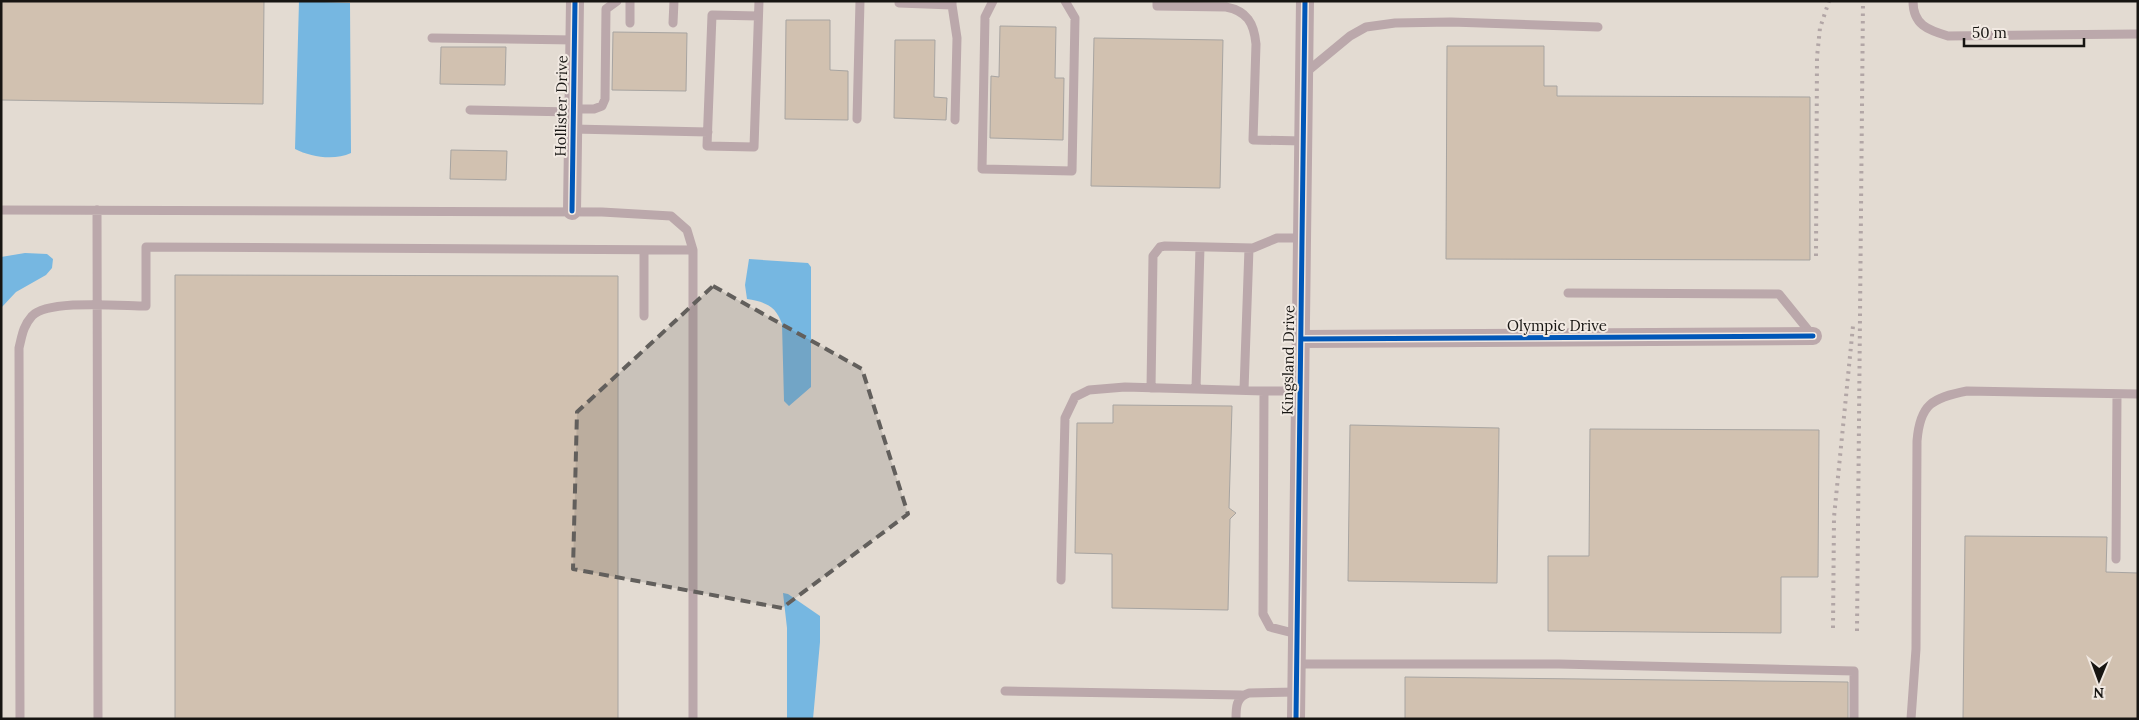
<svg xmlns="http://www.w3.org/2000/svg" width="2139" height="720" viewBox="0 0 2139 720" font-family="Lora,serif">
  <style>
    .built { fill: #e3dbd2 }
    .water { fill: #76b7e1 }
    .building { fill: #d1c1b0; stroke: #a7a4a1 }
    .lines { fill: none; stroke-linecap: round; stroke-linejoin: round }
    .service { stroke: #bba8ab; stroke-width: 9 }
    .minor { stroke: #bba8ab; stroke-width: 18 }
    .rail { stroke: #b2a6a6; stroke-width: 4; stroke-dasharray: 2.5 5; stroke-linecap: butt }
    .cycleway-casing { stroke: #f1e9e2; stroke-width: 8 }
    .cycleway { stroke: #0057b8; stroke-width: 5 }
    .marked { fill: #625f5c; fill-opacity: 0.2; stroke: #625f5c; stroke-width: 4; stroke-dasharray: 10 6; stroke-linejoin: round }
    .labels { text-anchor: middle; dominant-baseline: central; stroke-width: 4; stroke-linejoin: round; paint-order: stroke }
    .street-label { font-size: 15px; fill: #171512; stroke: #f1e9e2 }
  </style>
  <rect width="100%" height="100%" fill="#eee9e6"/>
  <!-- built -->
  <path class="built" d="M1,1H2138V719H1Z"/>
  <!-- water -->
  <path class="water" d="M299,1L350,3L351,153C334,161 311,157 295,149Z
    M25,253L47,254L53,259L52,268L46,275L16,292L1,308V257Z
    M749,259L808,263L811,267V387L789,406L784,401L782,324C776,306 766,302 747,299L745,285Z
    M783,593L788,594L820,616V642L813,719H787V628Z"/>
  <!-- building -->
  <path class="building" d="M1,1H264L263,104L1,100Z
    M786,20H830V70L848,71V120L785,119Z
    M1000,26L1056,27L1055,78H1064L1063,140L990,138L991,76L999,77Z
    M613,32L687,33L686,91L612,90Z
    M1094,38L1223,40L1220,188L1091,186Z
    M895,40H935L934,97L947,98L946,120L894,118Z
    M1447,46H1544V86H1557V96L1810,97V260L1446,259Z
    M441,47H506L505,85L440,84Z
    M451,150L507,151L506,180L450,179Z
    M175,275L618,276V719H175Z
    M1113,405L1232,406L1229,508L1236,513L1230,519L1228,610L1112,608V554L1075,553L1077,423H1113Z
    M1350,425L1499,428L1497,583L1348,581Z
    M1590,429L1819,430L1818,577H1781V633L1548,631V556H1589Z
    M1965,536L2107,537L2106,572L2138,573V719H1963Z
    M1405,677L1848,682V719H1405Z"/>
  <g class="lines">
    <!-- service -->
    <path class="service" d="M993,1L985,17L982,169L1072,171L1075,18L1065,1
      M1157,1V6L1226,7C1247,11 1254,23 1256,44L1253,140L1303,141
      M1913,1C1913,25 1928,30 1948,36L2138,34
      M899,3L952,5V1
      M952,5L957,38L955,120
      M758,16L712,15L707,146L754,147L759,1
      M630,23V1
      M673,23L674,1
      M432,38L575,40
      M1304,74L1350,36L1366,27L1395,23L1451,22L1598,27
      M574,109H594L602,106L605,99L606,9L617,1
      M470,110L574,112
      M857,119L860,1
      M573,129L708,132
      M1,210L602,212L671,216L687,230L693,250V719
      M97,210L98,719
      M1568,293L1779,294L1813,336
      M644,316V250
      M1151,388L1153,256L1160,247L1165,246L1253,248L1277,238H1302
      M1196,389L1200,247
      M1244,390L1249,248
      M1264,391H1300
      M2116,559L2117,394
      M1061,580L1065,418L1075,397L1089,390L1125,387L1264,391L1263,614L1270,627L1297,634
      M1297,664H1559L1854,671V719
      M1005,691L1241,695
      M20,719L19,348C22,336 23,326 32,316C48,299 122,306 146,306V247L693,250
      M1236,719C1236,707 1236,697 1249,693L1297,692
      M1911,719L1916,649L1917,441C1920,404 1932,398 1967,391L2138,394"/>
    <!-- minor -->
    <path class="minor" d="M572,211L575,1
      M1301,339L1813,336
      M1296,719L1305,1"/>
    <!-- rail -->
    <path class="rail" d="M1816,256L1817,57L1820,28L1829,1
      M1833,628L1834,517L1853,326
      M1857,631L1863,1"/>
    <!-- cycleway casing -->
    <g class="cycleway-casing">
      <path id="cycleway" d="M572,211L575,1
        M1301,339L1813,336
        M1296,719L1305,1"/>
    </g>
    <!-- cycleway -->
    <use href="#cycleway" class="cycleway"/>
  </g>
  <!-- marked area -->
  <path class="marked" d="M713,286L862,369L908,514L782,608L573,569L577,412Z"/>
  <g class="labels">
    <!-- street labels -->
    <g class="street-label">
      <text transform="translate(561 106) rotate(-89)">Hollister Drive</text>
      <text x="1557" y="325">Olympic Drive</text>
      <text transform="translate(1288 360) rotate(-89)">Kingsland Drive</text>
    </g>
  </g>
  <!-- border -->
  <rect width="2139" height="720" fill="none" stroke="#171512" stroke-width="5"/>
  <!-- north arrow -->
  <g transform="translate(2099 680) rotate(181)" stroke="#f1e9e2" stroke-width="4" paint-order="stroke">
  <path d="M0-4L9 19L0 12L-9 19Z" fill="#171512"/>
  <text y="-8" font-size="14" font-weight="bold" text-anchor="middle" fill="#171512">N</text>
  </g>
  <!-- scale -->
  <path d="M1964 38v8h120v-8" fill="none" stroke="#171512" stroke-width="2.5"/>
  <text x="1972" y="38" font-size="15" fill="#171512" stroke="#f1e9e2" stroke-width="4" paint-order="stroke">50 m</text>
</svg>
